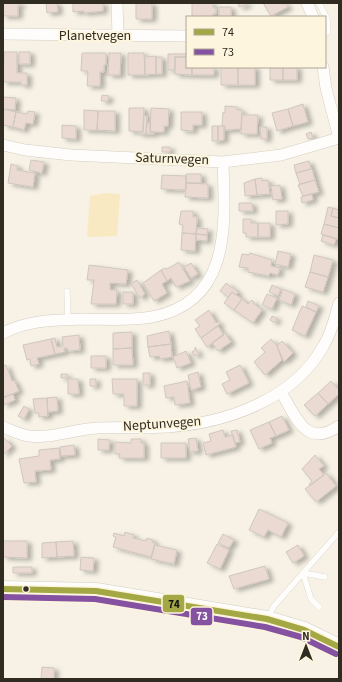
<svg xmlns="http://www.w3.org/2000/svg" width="342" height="682" viewBox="0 0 342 682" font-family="'Source Sans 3',sans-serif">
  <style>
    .green { fill: #f8e9c2 }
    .building { fill: #eadad1; stroke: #cfc7c0; filter: url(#shadow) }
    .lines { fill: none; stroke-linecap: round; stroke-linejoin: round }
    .service-casing { stroke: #d2cec2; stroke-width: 6 }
    .minor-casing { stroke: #d2cec2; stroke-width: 12 }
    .secondary-casing { stroke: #d2cec2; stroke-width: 17 }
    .service { stroke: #fefdfb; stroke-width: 5.5 }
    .minor { stroke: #fefdfb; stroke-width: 11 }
    .secondary { stroke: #fefdfb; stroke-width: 16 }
    .bus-1-casing { stroke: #fef5de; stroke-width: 9 }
    .bus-2-casing { stroke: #fef5de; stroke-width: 9 }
    .bus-1 { stroke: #a3a844; stroke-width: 6 }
    .bus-2 { stroke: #8552a1; stroke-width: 6 }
    .bus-dot { fill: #312c22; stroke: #fef5de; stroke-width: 1.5 }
    .labels { text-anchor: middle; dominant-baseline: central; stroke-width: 4; stroke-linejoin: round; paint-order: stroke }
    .street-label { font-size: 14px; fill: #312c22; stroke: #fef5de }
    .line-badge { stroke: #fef5de; stroke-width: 1.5 }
    .badge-label { font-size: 11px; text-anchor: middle; font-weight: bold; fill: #fff }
    .pale-badge-label { font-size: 11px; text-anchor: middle; font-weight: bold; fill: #111 }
  </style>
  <defs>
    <filter id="shadow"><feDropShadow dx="4.5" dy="2.5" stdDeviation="2" flood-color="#0004"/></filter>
  </defs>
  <rect width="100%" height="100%" fill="#f7f2e5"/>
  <!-- green -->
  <path class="green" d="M106,193L120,194L117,236L87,237L90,196Z"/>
  <!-- building -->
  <path class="building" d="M3,3H21V5H18V16H3Z
    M46,3H57L58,12L47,13Z
    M73,3H103V11L84,13V11L73,12Z
    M136,3H152V19H136Z
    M192,3H213V8H216V14H213V17H192Z
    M238,3H247V5L239,7Z
    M263,3H285L288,7L271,16Z
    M219,7H231V17H219Z
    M4,52H17V73H27V85H21V82H3Z
    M19,52H30V64H19Z
    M82,53H106V65H104V72H100V86H87L88,71H81Z
    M109,53H121L120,75H108Z
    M128,53H144L145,75H128Z
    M168,54H187V57H175V70H168Z
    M156,56V74L145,75V57Z
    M156,57H162V74H156Z
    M175,57H187V67H192V75L175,74Z
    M192,67H214V75H192Z
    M221,67H238V85H221Z
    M238,67H255V85H238Z
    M270,67H283V80H270Z
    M283,67H298L297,68V80H283Z
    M102,95L109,96L108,101H101Z
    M3,97L16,98L15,110L3,109Z
    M303,104L308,122L293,126L288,109Z
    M225,106L237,107V110H242L241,129L225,130V126H222L223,112L225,113Z
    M129,108H144L143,132L129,131Z
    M151,108L169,109L168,126H164V132H150Z
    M3,109L16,112L13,127L3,125Z
    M288,109L293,126L277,131L272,113Z
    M84,110L98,111L97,130H84Z
    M28,111L35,112L33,124L26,123L24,130L13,127L16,112L27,114Z
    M98,111H115V131L97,130Z
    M181,112H202V125H193V131L181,130Z
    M144,115L147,116L146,134H139V131L143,132Z
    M242,115H258L257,134H241Z
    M147,123H150V132H154V134H146Z
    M62,125L76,126V139L62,138Z
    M212,126H218V141H212Z
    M218,126H224V140L218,141Z
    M260,127H267V139H261Z
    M311,132L313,138L308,139L306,134Z
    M162,147H170V152H162Z
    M31,160L44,162L42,173L29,170Z
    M309,161L311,169L296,173L294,165Z
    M11,164L18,166L17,170L35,173L33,187L8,183Z
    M311,169H312L315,180L300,184L296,173Z
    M186,174H201V183H186Z
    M162,175L186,176V190L161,189Z
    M262,178V181L268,180L270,194L257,195L255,179Z
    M255,179L257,195L245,196L244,183Z
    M315,180L319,192L303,196L298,185Z
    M186,183L208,184V198L185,197Z
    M280,185L282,199L273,200L271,186Z
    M312,194L313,200L302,203L301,197Z
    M239,203H252L253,211H239Z
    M328,207L333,208L331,216L339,218V228L324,224Z
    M333,208L339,210V218L331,216Z
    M181,211H193V217H197L196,234L182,233L183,225L179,224Z
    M276,211H288V224L276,225Z
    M243,219H251V223H258V237H246V233H243Z
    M258,223H270V237H258Z
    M324,224L339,228L338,239L321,234Z
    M197,228L208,229L207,235L196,234Z
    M182,233L196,234L195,251L181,250Z
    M196,234L207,235V241L196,240Z
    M323,235L336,239L334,245L321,241Z
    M278,251L291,254L288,267L275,264Z
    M250,253L272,260L271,266L280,268L278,275L270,273L269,276L248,272V268L239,267L242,254L249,255Z
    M314,255L333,260L328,277L310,272Z
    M179,262L190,281L176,287L171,278L167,281L161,270L165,268L167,269Z
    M191,263L198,274L191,278L184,267Z
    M89,265L128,270L126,284L110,283V290H117L116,304H91L94,280H87Z
    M161,270L167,281L162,284L167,293L154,301L143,283Z
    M310,272L328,277L323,292L305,287Z
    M137,280L145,294L140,298L131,284Z
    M226,283L238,292L236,295L232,292L228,297L220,291Z
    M272,285L281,289L278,296L269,292Z
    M283,289L295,294L291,305L279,300Z
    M123,292H133V304H123Z
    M232,292L242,299L234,310L224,303Z
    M267,294L277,298L272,309L262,305Z
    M242,299L248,304L252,300L254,302L253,303L262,310L253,323L234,310Z
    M308,301L319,306L316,312L306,307Z
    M302,306L316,312L305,336L292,330Z
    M209,310L216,323L218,321L220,324L201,338L195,329L200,326L195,320Z
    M272,316L277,318L275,323L270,320Z
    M218,326L224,335L207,347L201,338Z
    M169,331L171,344L148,347L147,336Z
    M132,332V348L113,349V333Z
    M225,333L231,342L218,351L212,343Z
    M79,335L80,350L68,351L67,348H64L65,352L55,354L51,339L55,338L57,347L63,346L62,337Z
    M51,339L55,354L37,358L39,364L31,366L30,359L27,360L23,345Z
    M271,339L277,346L282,360L265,375L254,362L265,352L261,348Z
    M282,341L293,353L284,362L277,346Z
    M171,344L172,357L160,359L159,356L150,357L148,347Z
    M195,347L199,354L194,356L192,352L195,350Z
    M132,348L133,365H113V349Z
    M186,351L191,363L177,368L173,357Z
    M91,356H106V368H91Z
    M6,365L12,381L14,380L19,391L3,398V366Z
    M240,365L249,383L227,394L222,384L230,380L226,372Z
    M198,372L201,387L191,390L188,375Z
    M143,373H150V385H143Z
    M61,374H67V378H61Z
    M68,379H78L79,394H68Z
    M90,379H96V386H90Z
    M112,379H137V406H124V394H113Z
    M187,381L190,403L175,405L174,397L166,398L164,386Z
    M331,381L339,390V394L328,404L318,393Z
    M318,393L328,404L315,416L304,405Z
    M13,394L15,400L4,405L3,397Z
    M57,397L58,411L48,412V416L47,398Z
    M47,398L48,416L39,417V413H35L33,399Z
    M24,406L29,409L24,419L18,416Z
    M282,416L289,430L276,436L269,422Z
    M269,422L276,436L270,438L272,443L259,449L250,430Z
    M223,430L225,437L233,435L236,447L206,455L203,443L211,441L209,434Z
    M237,430L240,442L235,443L231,431Z
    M4,438L12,446L3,455V439Z
    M196,438L198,451L190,452L188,439Z
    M98,439L110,440L109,450H98Z
    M131,439H141V443H144V458H119L120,454H115V442L131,443Z
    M161,443H186V458H161Z
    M74,445L75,455L61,456L60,447Z
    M59,448L60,459L50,460L51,470L35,471L36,482L24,483L19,459L39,456V450Z
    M315,455L324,466L319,469L324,475L311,485L309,484L312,481L302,469Z
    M326,473L336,486L316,502L305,489Z
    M259,509L288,523L281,537L268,530L264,537L249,530Z
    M125,532L134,535L133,538L146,541L147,538L153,540L152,542L155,543L151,557L113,547L116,537L113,536L114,533L124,536Z
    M223,534L234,540L229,548L218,543Z
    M3,541H27V558L3,557Z
    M73,541L74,556L57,557L56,542Z
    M56,542L57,557L42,558V543Z
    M217,544L229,550L220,569L207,563Z
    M155,545L177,550L174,564L151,559Z
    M298,545L304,556L293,563L286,552Z
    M81,557L94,558L93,571L80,570Z
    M265,566L269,579L234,589L229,576Z
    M13,567H32V573H13Z
    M42,667L54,668V679H41Z"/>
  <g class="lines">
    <!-- service casing -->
    <g class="service-casing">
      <path id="service" d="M319,3L327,19L328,32L325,34
        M67,291L68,320
        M319,607L311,599L303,573L325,577
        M268,617L274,606L339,532"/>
    </g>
    <!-- minor casing -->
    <g class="minor-casing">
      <path id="minor" d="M117,3L118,35
        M307,3L313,17
        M3,34L187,36
        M323,67L326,88L339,138
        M3,145L25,150L71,155L223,162L281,155L339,138
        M3,333C28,320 55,320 83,319C105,319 130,321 152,317C232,302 225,224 223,162
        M281,392C296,417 306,449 339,426
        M3,427C11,430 20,435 29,436C52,439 75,429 97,428C121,427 144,428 167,427C226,423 294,400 324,345C332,332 335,317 339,303"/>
    </g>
    <!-- secondary casing -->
    <g class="secondary-casing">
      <path id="secondary" d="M3,589L96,591L242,615L267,619L304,630L339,647"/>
    </g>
    <!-- service -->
    <use href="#service" class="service"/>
    <!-- minor -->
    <use href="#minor" class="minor"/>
    <!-- secondary -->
    <use href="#secondary" class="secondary"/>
    <!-- bus-1 casing -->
    <g class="bus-1-casing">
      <path id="bus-1" d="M3,589L96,591L267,619L304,630L339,647"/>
    </g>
    <!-- bus-2 casing -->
    <g class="bus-2-casing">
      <path id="bus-2" d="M3,597L95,599L265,627L301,637L336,654"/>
    </g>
    <!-- bus-1 -->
    <use href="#bus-1" class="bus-1"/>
    <!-- bus-2 -->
    <use href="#bus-2" class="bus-2"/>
  </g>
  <!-- markers -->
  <circle class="bus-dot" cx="26" cy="589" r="3.5"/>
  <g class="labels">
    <!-- street labels -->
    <g class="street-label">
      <text x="95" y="36">Planetvegen</text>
      <text transform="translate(172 159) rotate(2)">Saturnvegen</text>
      <text transform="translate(162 424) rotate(-4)">Neptunvegen</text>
    </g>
  </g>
  <g class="line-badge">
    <rect x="162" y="594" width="23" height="19" rx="4" fill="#a3a844"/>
    <rect x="190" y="607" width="23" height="19" rx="4" fill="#8552a1"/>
  </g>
  <g class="badge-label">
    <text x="202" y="620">73</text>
  </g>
  <g class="pale-badge-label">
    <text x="174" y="608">74</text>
  </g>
  <!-- border -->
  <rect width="342" height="682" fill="none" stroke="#312c22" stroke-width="8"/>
  <!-- legend -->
  <rect x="186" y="16" width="140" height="52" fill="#fef5de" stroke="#aca593"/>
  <rect x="194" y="29" width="20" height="6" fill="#a3a844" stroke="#aca593"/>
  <text x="222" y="36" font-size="12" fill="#312c22">74</text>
  <rect x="194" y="49" width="20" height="6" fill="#8552a1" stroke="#aca593"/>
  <text x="222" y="56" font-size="12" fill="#312c22">73</text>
  <!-- north arrow -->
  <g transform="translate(306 646)" stroke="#fef5de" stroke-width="3" paint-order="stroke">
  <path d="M0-3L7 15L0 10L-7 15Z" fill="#312c22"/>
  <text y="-6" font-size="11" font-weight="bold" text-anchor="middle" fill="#312c22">N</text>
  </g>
</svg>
